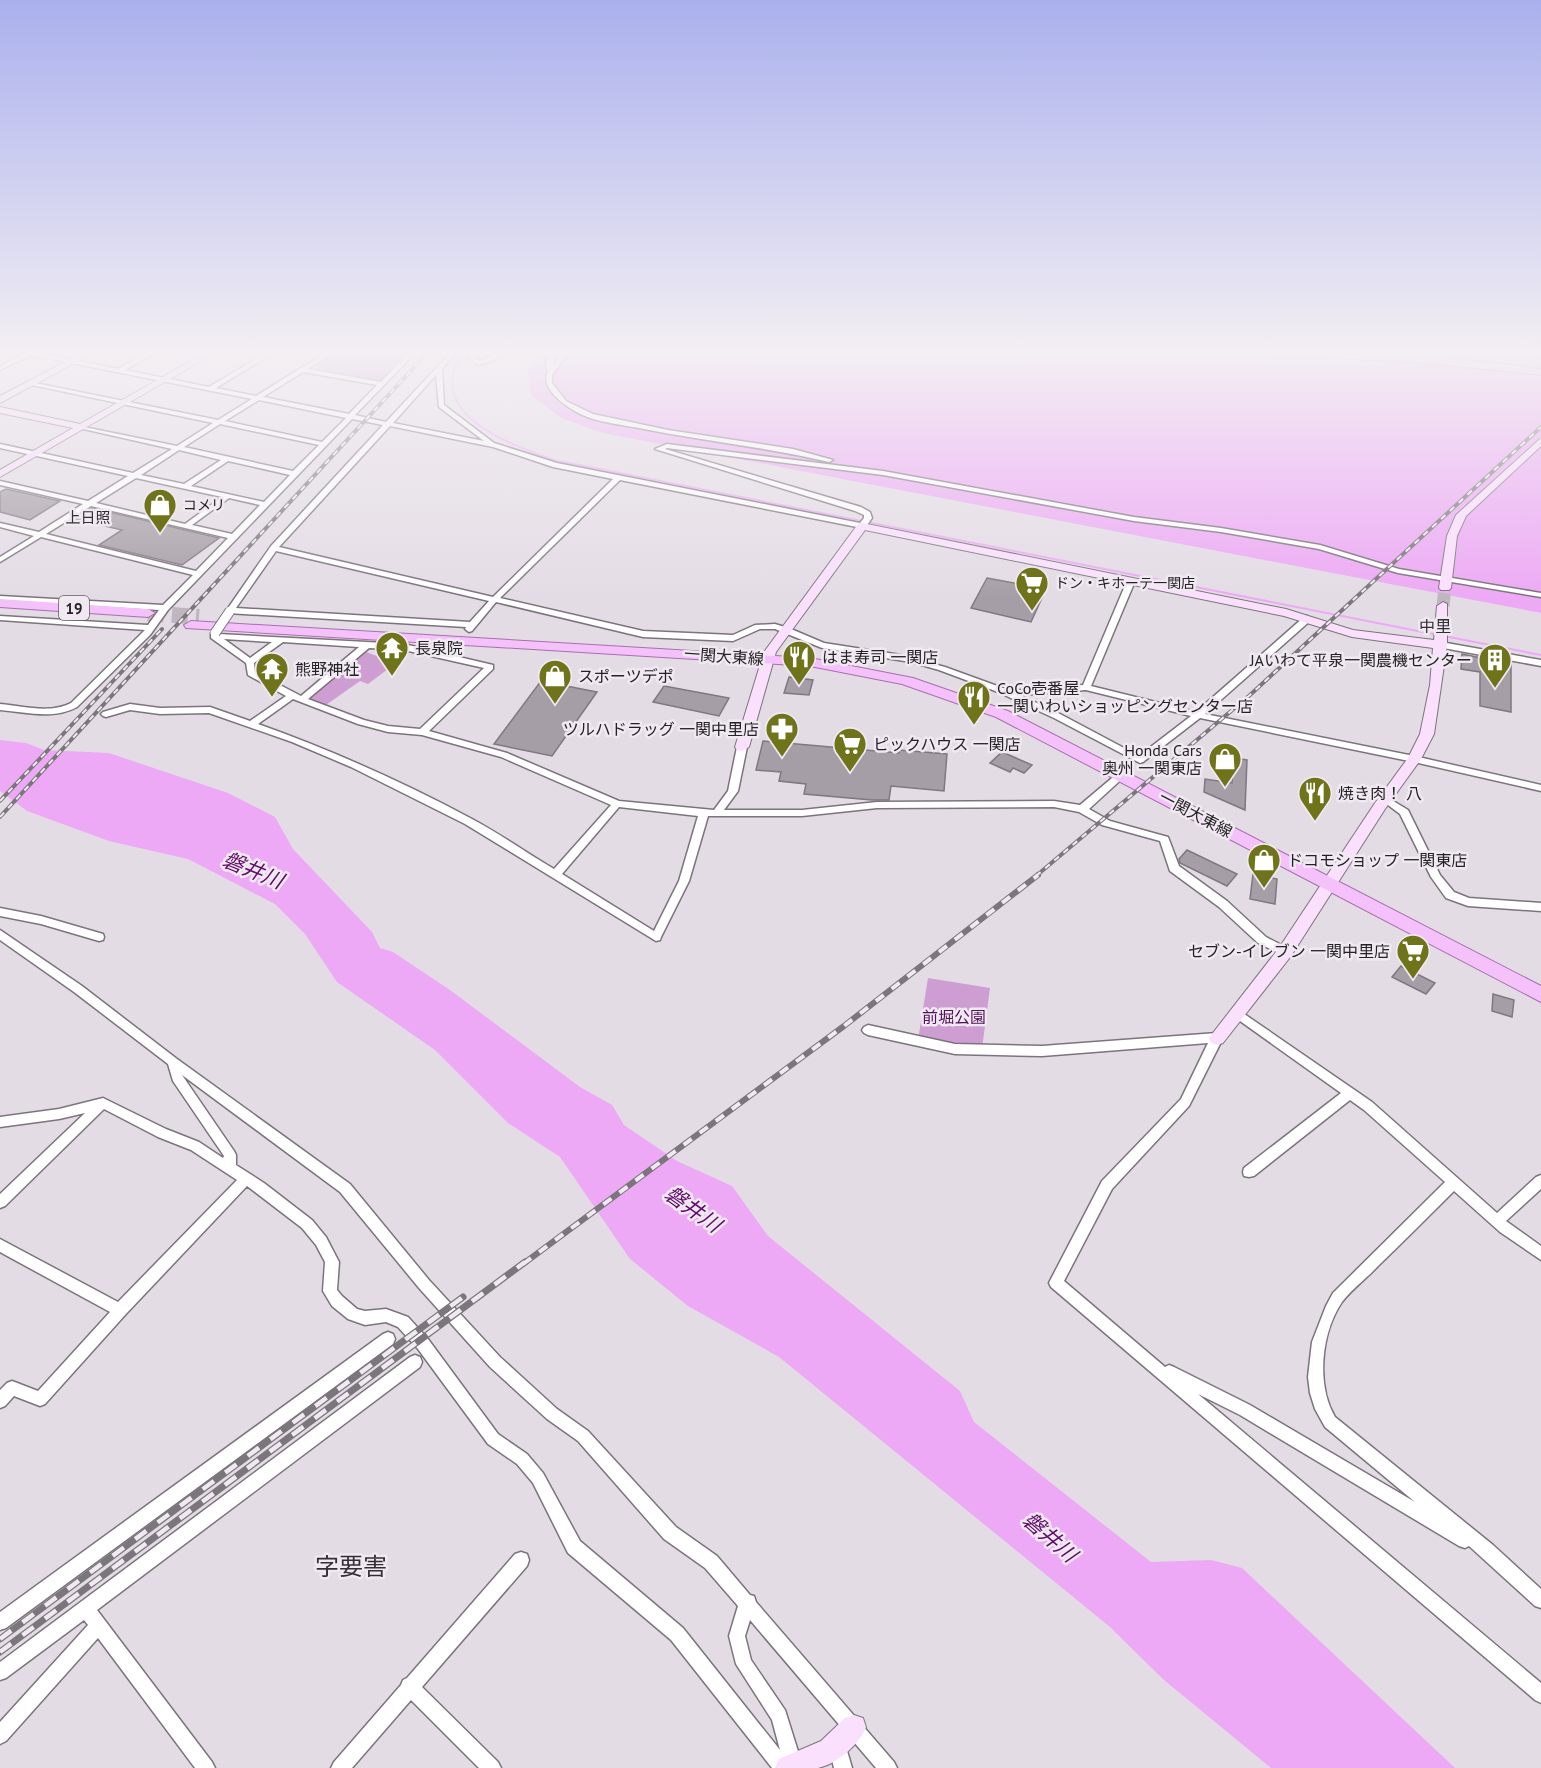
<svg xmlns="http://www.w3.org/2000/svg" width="1541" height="1768" viewBox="0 0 1541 1768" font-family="'PT Sans','Noto Sans JP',sans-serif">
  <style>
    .green { fill: #ce9ed3 }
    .water { fill: #eda9f5 }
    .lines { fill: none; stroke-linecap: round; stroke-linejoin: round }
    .stream { stroke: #eda9f5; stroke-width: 2 }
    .building { fill: #a69ea6; stroke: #7f7880; stroke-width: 1.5 }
    .secondary-tunnel { stroke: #beb7bf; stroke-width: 13; stroke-dasharray: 13 7; stroke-linecap: butt }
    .primary-tunnel { stroke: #beb7bf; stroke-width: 16; stroke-dasharray: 16 8; stroke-linecap: butt }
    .street-casing { stroke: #7c747c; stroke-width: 3 }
    .secondary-casing { stroke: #7c747c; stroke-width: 2 }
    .primary-casing { stroke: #a86fae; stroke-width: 2 }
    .street { fill: #fff; fill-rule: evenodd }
    .secondary { fill: #fae0fd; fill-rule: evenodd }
    .primary { fill: #f5c1fb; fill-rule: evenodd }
    .rail-far2-casing { stroke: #7b767c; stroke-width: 4 }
    .rail-far1-casing { stroke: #7b767c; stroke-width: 6 }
    .rail-casing { stroke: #7b767c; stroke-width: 7 }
    .rail-far2 { stroke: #f1e9f2; stroke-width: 2; stroke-dasharray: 6; stroke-linecap: butt }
    .rail-far1 { stroke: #f1e9f2; stroke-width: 4; stroke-dasharray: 10; stroke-linecap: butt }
    .rail { stroke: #f1e9f2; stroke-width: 4.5; stroke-dasharray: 14; stroke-linecap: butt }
    .street-bridge-casing { stroke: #7c747c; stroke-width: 11; stroke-linecap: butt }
    .street-bridge { stroke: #fff; stroke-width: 9 }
    .labels { text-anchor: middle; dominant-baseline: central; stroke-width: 5; stroke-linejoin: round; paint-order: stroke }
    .far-poi-label { font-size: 14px; fill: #252225; stroke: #f1e9f2; text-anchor: start }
    .far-neighbourhood-label { font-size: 15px; fill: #342e35; stroke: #f1e9f2 }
    .shield { fill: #f1e9f2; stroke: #625e62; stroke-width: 1.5 }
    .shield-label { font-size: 15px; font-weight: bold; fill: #252225 }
    .far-quarter-label { font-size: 16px; fill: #342e35; stroke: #f1e9f2 }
    .poi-label { font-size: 16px; fill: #252225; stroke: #f1e9f2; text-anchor: start }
    .street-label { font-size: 16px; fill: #252225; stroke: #f1e9f2 }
    .park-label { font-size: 16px; fill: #4f1357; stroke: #f1e9f2 }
    .near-water-label { font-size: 21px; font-style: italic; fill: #5f0c6a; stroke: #f1e9f2 }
    .near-quarter-label { font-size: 24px; fill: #342e35; stroke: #f1e9f2 }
  </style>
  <rect width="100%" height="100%" fill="#e4dce5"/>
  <!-- green -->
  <path class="green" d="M340,350H411L381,381L317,369L316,365Z
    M366,652L396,663L368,684L360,681L326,705L310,698Z
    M928,978L990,988L981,1056L917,1046Z"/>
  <!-- water -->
  <path class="water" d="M543,350H1541V613L603,433L561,418L531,395L528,371Z
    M0,740L26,743L44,750L109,753L228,793L275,817L293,849L372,932L380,948L393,952L450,990L580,1087L612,1105L624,1125L677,1161L732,1186L768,1236L960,1391L974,1422L1151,1562L1211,1560L1242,1568L1455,1768H1271L1164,1680L1110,1627L779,1357L688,1306L630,1259L560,1157L508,1123L435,1050L337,982L305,934L275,904L188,859L109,841L27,811L0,791Z"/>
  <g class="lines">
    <!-- stream -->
    <path class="stream" d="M464,350C461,357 456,364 454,371C440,421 519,448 554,460L1438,635
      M1444,636L1541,655"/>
  </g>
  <!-- building -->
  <path class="building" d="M6,489L60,501L30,520L0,512V492Z
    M92,508L219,538L182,565L99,545L122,530L75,519Z
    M987,578L1046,589L1031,622L971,608Z
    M1462,654L1511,664V712L1480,706V672L1461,669Z
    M789,677L813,680L809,695L784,693Z
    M541,681L597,692L552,756L494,744Z
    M664,686L729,698L719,716L653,702Z
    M763,741L899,753V750L947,754L944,791L891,786L889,800H872L804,794L806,784L779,781L781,772L756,770Z
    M1002,752L1032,765L1024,773L1013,768L1010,772L990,763Z
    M1233,758L1247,760L1245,810L1204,792L1205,779L1232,783Z
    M1187,850L1237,874L1227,886L1180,863L1179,859Z
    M1253,874L1277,879L1275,904L1250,899Z
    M1401,966L1435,983L1426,994L1392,977Z
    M1493,994L1514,1000L1512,1017L1492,1011Z"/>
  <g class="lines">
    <!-- secondary-tunnel -->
    <path class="secondary-tunnel" d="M1443,606L1445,588"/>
    <!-- primary-tunnel -->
    <path class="primary-tunnel" d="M148,613L199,617"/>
    <!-- street casing -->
    <g class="street-casing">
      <path id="street" d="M12,350H25L118,369L151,350H159L125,370L209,387L271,350H278L216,388L256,396L330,350H337L308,369L381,382L411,350H418L355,415L386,422L453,350H459L442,369L444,405L494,443L557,463L860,523L864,518V515L855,511L655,449L667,444L883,471L1134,517L1221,528L1320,545L1399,569L1541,593V597L1398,573L1319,549L1221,532L1134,521L883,475L667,448L665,449L861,507L870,512L872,518L865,528H862L620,480L500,598L643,631L733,635L755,625L775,624L791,629L824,643L901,655L945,667L1011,691L1083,685L1127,581L1131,579L1135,581L1091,686L1196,712L1304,617L1307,616L1311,619L1310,621L1205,714L1414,756L1541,785V791L1414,762L1200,718L1143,762L1140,763L1054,718L998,692L939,670L911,662L822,648L775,629H760L733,641L643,637L496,602L472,631L469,632L465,629L466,627L227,613L226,611L271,546L383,425L352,419L168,610L150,635L77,707C53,720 26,712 0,710V704C23,706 49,714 71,703L145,630L0,620V616L148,625L159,610L0,600V596L163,605L193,575L41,537L0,562V557L34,536L0,527V523L39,532L83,504L0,485V481L88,501L128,476L0,448V444L133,473L172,449L79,428V426L177,446L213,423L32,385L29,383L30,382L218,420L252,399L31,355L0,370V366L24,354ZM303,372L377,385L349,414L263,397ZM436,375L439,407L484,441L393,423ZM259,400L346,418L322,442L225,421ZM220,424L319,445L293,471L184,447ZM390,426L493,447L553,467L613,479L493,597L279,547ZM179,450L221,460L184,484L141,475ZM228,461L290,475L264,502L191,486ZM136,478L222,497L185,524L96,503ZM229,498L260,505L232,534L192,525ZM91,506L228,538L196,571L46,534ZM276,551L489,601L470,622L236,608ZM1086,690L1191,716L1139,756L1060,714L1020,695Z
        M475,350H481L475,358L479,361C489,358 496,350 506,350L492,361L478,365L469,358Z
        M550,350H556L553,366L564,350H570L552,375V383L566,401L593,414L668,430L793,449L833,460L829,462C766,447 702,441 639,428C623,425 605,423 590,418C575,413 538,391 548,372L546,364Z
        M215,630L219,634L404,644L493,665V669L429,731L507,753L619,801L714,810L728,791L737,747L742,744L747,747L738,791L724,810H802L877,802L1054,801L1080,805L1118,773H1124L1126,775L1124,777L1089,809L1110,821L1168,837L1179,866L1227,901L1266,937L1289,949L1291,952L1289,955L1285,956L1258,943L1219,907L1170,871L1160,841L1102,825L1079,812L1054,807L877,808L802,816H708L689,881L661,937L660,940L656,941L465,824L351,767L292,742L209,713L160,714L130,710L106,717L103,716L101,714L103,712L130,704L160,708L210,707L250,721L286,696L248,675L246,663L211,638V633ZM224,639L272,642L250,658ZM283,642L359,647L301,696L255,672L254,663ZM369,648L404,650L484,668L420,729L388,726L364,720L308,699ZM293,699L358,724L388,732L422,735L501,757L611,805L554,869C527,853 500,834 472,819C403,782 331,750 258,724ZM619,807L698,816L679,881L654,931L562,874Z
        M1441,642L1541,660V666L1438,647V643Z
        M1385,796L1408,810L1440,875L1454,892L1469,898L1541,903V911L1468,906L1446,898L1431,877L1400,814L1380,799Z
        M0,908L41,916L103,934L104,937L103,940L99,941L41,924L0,916Z
        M0,930L82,986L177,1059L350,1184L429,1280L500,1357L557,1409L588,1431L676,1527L717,1556L750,1595L754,1596L756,1602L894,1762L897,1768H876L750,1620L745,1636L751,1660L785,1710L802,1764L800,1768H772L671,1640L568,1553L533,1483L517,1464L488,1444L418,1349L398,1327L386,1322L365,1325L348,1319L332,1306L323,1291L325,1262L316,1245L302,1228L247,1186L125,1315L45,1404L40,1406L14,1396L5,1406L0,1408V1390L7,1383L12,1381L38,1391L110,1312L0,1252V1239L118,1302L237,1180L191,1150L158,1137L104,1109L5,1206L0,1208V1194L85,1113L59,1119L0,1127V1117L59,1109L103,1098L166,1129L199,1142L223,1158L224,1156L173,1081L168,1064L74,992L0,940ZM182,1075L340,1192L419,1288L490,1367L547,1419L578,1441L664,1539L705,1568L738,1606L729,1636L736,1664L772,1720L780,1750L683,1628L580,1541L543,1473L527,1454L498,1434L428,1339L408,1317L386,1309L365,1311L357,1309L342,1296L337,1290L339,1262L326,1237L312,1220L264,1183L236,1165V1155L234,1151Z
        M1237,1009L1372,1102L1497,1213L1536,1177L1541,1175V1189L1506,1221L1541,1246V1260L1500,1232L1454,1191C1429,1216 1404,1241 1378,1266C1367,1278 1352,1289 1342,1302C1321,1333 1316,1385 1335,1417L1493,1545L1541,1589V1608L1535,1606L1469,1546L1465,1548L1459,1546L1240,1415L1198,1394L1541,1683V1703L1535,1700L1051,1287L1049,1283L1051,1279L1102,1181L1181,1099L1208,1043L1042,1056L955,1054L868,1035L864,1033L862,1030L864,1027L868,1025L955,1044L1042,1046L1217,1033L1221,1035L1223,1038L1189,1106L1112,1189L1064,1281L1165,1367L1169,1365L1174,1367L1250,1405L1415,1502L1325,1427L1315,1409L1310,1393L1308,1377L1312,1342L1326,1306L1333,1293L1445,1182L1364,1110L1350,1100L1254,1176L1249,1177L1244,1176L1243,1172L1244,1168L1341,1093L1233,1016L1231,1013L1233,1010Z
        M388,1332L393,1334L395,1339L393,1344L6,1628L0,1630V1612L383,1334Z
        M415,1355L420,1357L422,1362L420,1367L97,1610L212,1762L215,1768H195L98,1638L6,1741L0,1744V1722L88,1625L84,1620L6,1678L0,1680V1662L410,1357Z
        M521,1552L527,1554L529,1560L527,1566L422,1687L498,1762L501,1768H479L411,1700L352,1768H331L334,1762L401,1685L403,1680L407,1678L515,1554Z
        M837,1734L843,1737L852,1768H834L828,1743L831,1737Z"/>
    </g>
    <!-- secondary casing -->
    <g class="secondary-casing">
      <path id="secondary" d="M88,350H99L0,403V396Z
        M210,350H220L0,477V470L73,428L0,413V407L80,424Z
        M1541,438V446L1466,516L1457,536L1451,588L1449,590H1441L1439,588L1447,536L1456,515Z
        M862,523L1286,609L1353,630L1434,640L1437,606L1443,602L1447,604V645L1434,734L1421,759L1385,809L1291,956L1223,1043L1217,1045L1211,1043L1209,1038L1279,948L1375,803L1408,758L1420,734L1430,685L1433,648L1352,637L1284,616L865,530L776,652L749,747L742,751L737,750L735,747L764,652L858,524Z
        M854,1715L863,1718L866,1727C859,1745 837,1764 818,1768C805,1768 789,1768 775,1768L779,1759L821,1741L845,1718Z"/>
    </g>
    <!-- primary casing -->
    <g class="primary-casing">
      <path id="primary" d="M1234,350C1336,350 1439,354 1541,369V375L1428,363L1239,353Z
        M0,599L148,609L155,613L148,617L0,607Z
        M191,621L810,658L913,678L1008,711L1541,986V1002L996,717L902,684L810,666L186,628L184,625Z"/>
    </g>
    <!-- street -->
    <use href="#street" class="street"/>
    <!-- secondary -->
    <use href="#secondary" class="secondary"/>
    <!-- primary -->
    <use href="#primary" class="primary"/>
    <!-- rail-far2 casing -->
    <g class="rail-far2-casing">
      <path id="rail-far2" d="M0,801L162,629
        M0,817L430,350
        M1036,876L1250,695L1541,427"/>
    </g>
    <!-- rail-far1 casing -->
    <g class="rail-far1-casing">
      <path id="rail-far1" d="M523,1264L844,1026L1038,875"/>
    </g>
    <!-- rail casing -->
    <g class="rail-casing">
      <path id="rail" d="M0,1639L463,1297
        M0,1652L525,1262"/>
    </g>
    <!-- rail-far2 -->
    <use href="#rail-far2" class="rail-far2"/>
    <!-- rail-far1 -->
    <use href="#rail-far1" class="rail-far1"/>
    <!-- rail -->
    <use href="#rail" class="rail"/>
    <!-- street-bridge casing -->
    <g class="street-bridge-casing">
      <path id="street-bridge" d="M215,633L230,611"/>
    </g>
    <!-- street-bridge -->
    <use href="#street-bridge" class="street-bridge"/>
  </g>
  <!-- sky -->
  <linearGradient id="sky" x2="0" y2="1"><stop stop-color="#aab0ed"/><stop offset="0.59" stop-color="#f3eff3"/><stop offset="1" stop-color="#f3eff3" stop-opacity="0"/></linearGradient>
  <rect width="1541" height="598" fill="url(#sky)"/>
  <!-- icons -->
  <defs>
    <g id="shop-pin" transform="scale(1.725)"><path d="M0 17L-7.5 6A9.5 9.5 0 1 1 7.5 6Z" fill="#6f741b" stroke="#f1e9f2"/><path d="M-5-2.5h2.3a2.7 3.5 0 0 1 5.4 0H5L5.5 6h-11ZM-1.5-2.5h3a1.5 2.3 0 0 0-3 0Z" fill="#fff"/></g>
    <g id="supermarket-pin" transform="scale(1.725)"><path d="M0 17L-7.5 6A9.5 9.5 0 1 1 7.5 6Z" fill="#6f741b" stroke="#f1e9f2"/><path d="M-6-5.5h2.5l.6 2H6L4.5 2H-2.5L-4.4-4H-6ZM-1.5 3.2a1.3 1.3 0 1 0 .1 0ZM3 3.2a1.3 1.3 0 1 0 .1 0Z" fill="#fff"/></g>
    <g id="temple-pin" transform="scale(1.725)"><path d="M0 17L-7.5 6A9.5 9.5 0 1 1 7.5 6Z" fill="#6f741b" stroke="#f1e9f2"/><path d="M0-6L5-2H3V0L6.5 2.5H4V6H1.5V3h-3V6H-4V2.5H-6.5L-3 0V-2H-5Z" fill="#fff"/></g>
    <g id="restaurant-pin" transform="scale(1.725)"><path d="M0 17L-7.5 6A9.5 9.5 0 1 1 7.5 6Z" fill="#6f741b" stroke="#f1e9f2"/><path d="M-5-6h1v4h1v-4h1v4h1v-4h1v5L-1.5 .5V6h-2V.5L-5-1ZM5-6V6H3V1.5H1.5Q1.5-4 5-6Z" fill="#fff"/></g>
    <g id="building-pin" transform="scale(1.725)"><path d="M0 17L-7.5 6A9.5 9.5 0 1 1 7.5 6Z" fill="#6f741b" stroke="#f1e9f2"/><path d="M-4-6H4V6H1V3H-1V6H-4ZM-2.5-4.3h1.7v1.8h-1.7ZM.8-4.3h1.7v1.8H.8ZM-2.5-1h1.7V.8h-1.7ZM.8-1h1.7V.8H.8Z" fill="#fff"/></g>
    <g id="pharmacy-pin" transform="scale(1.725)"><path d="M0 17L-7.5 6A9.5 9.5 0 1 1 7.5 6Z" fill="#6f741b" stroke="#f1e9f2"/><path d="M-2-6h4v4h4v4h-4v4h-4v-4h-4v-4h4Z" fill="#fff"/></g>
  </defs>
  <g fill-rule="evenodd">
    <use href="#shop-pin" x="160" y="505"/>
    <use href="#supermarket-pin" x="1032" y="583"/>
    <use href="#temple-pin" x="392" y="648"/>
    <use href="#restaurant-pin" x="799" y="657"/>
    <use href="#building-pin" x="1495" y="660"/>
    <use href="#temple-pin" x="272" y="669"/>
    <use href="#shop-pin" x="555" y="676"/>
    <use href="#restaurant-pin" x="974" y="697"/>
    <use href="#pharmacy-pin" x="782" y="729"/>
    <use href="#supermarket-pin" x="850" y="744"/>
    <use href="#shop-pin" x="1225" y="759"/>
    <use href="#restaurant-pin" x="1315" y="793"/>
    <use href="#shop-pin" x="1264" y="860"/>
    <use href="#supermarket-pin" x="1413" y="951"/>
  </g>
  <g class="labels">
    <!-- far-poi labels -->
    <g class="far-poi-label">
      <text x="183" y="505">コメリ</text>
      <text x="1055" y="583">ドン・キホーテ一関店</text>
    </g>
    <!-- far-neighbourhood labels -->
    <g class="far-neighbourhood-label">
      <text x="88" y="517">上日照</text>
    </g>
    <!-- shield labels -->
    <rect class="shield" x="59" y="596" width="30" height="24" rx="4.5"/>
    <g class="shield-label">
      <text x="74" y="608">19</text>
    </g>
    <!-- far-quarter labels -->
    <g class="far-quarter-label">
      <text x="1435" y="626">中里</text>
    </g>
    <!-- poi labels -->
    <g class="poi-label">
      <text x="415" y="648">長泉院</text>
      <text x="822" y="657">はま寿司 一関店</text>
      <text x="1472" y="660" text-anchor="end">JAいわて平泉一関農機センター</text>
      <text x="295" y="669">熊野神社</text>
      <text x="578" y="676">スポーツデポ</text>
      <text x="997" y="688">CoCo壱番屋<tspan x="997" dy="18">一関いわいショッピングセンター店</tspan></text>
      <text x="759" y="729" text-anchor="end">ツルハドラッグ 一関中里店</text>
      <text x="873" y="744">ピックハウス 一関店</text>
      <text x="1202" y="750" text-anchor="end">Honda Cars<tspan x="1202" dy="18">奥州 一関東店</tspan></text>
      <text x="1338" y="793">焼き肉！ 八</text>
      <text x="1287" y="860">ドコモショップ 一関東店</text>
      <text x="1390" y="951" text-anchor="end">セブン-イレブン 一関中里店</text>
    </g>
    <!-- street labels -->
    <g class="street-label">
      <text transform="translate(724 656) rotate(4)">一関大東線</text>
      <text transform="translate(1196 814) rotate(28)">一関大東線</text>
    </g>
    <!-- park labels -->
    <g class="park-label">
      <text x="954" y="1017">前堀公園</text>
    </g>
    <!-- near-water labels -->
    <g class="near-water-label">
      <text transform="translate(253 870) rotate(22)">磐井川</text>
      <text transform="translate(693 1209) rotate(35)">磐井川</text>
      <text transform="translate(1050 1537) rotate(41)">磐井川</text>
    </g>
    <!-- near-quarter labels -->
    <g class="near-quarter-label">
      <text x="351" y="1566">字要害</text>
    </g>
  </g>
</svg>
